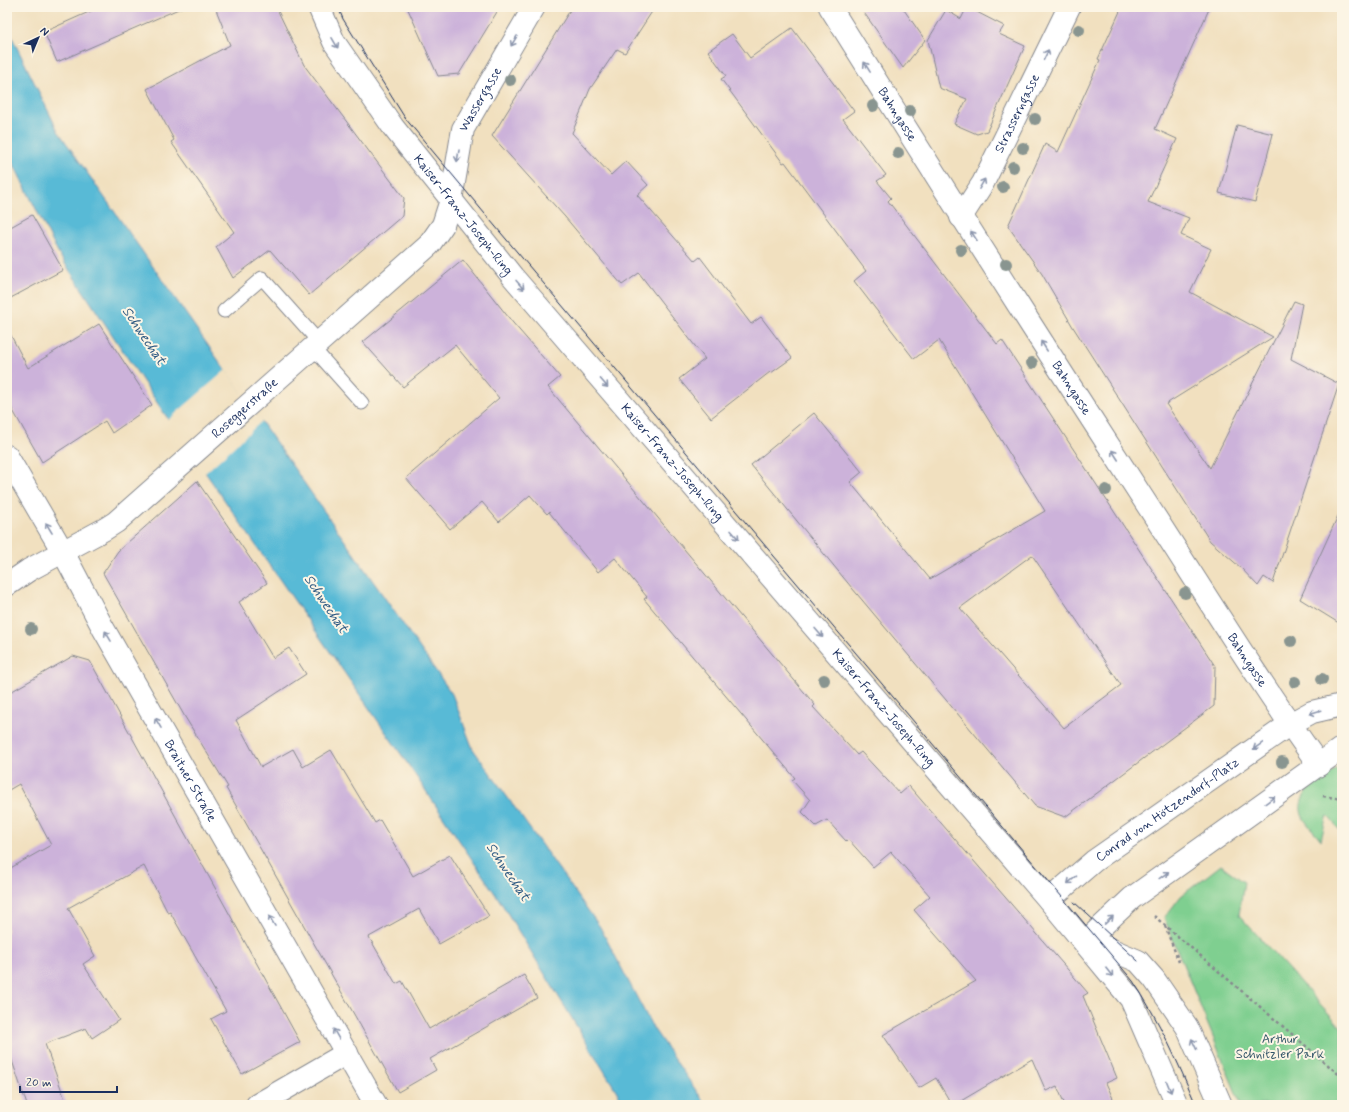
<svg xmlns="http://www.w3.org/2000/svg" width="1349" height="1112" viewBox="0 0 1349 1112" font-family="Mynerve,sans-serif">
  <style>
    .green { fill: #7fcf90; stroke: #4d7f77 }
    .water { fill: #58bad6; stroke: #3a749a }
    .pier { fill: #f1e0bf }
    .building { fill: #ccb2da; fill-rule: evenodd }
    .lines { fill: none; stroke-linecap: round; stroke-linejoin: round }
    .lane-casing { stroke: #86888e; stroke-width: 15 }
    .street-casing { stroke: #86888e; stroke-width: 24 }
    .secondary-casing { stroke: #86888e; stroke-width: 24 }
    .path { stroke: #86888e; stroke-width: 2.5; stroke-dasharray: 3 3; stroke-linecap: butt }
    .lane { stroke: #fff; stroke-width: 13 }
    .street { stroke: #fff; stroke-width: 22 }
    .secondary { stroke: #fff; stroke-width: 22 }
    .tram { stroke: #1b2f5e; stroke-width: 1 }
    .tree { fill: #899590 }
    .oneway { stroke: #8d97ae }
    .labels { text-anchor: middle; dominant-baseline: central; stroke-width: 4; stroke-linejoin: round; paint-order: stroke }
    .street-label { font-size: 13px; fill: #1b2f5e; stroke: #fcf5e5 }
    .park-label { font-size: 13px; fill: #34576a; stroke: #fcf5e5 }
    .water-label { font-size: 14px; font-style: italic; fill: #2d5982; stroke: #fcf5e5 }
  </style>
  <rect width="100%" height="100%" fill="#fcf5e5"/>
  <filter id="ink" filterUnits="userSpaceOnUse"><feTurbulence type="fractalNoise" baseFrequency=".025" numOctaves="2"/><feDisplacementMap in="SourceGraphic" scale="8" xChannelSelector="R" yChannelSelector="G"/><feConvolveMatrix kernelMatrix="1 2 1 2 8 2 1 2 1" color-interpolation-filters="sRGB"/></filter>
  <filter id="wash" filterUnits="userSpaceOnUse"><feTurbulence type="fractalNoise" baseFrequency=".012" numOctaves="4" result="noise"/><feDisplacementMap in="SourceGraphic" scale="16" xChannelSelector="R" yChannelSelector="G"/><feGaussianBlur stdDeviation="0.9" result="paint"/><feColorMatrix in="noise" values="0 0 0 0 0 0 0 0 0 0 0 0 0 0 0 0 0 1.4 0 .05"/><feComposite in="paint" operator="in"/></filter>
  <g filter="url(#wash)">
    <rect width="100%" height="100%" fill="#f1e0bf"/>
    <!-- green -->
    <path class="green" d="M1342,765V833L1327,815L1321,840C1316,833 1305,823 1302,815C1294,791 1326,777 1342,765Z
      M1221,865L1244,882L1239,915L1342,1028V1105H1241L1164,918L1181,896Z"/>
    <!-- water -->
    <path class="water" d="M7,27L58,131L452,694L473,749L600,927L653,1028L706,1105H625L500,901L403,757L164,413L58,253L7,151Z"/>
    <!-- pier -->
    <path class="pier" d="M226,370L262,421L204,474L167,421Z"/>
    <g id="blocks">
      <!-- building -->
      <path class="building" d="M100,7H183L57,62L44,32Z
        M215,7H276L304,65L404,198L402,216L309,295L270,250L233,278L216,247L234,232L171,142L174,140L147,89L230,45Z
        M407,7H500L459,74L438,76Z
        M572,7H655L625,53L617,49L590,89L572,133L611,175L626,161L648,185L637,195L695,261L700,257L751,324L761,317L792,358L771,373L770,372L711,418L679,379L705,359L639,273L622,285L565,217L492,136Z
        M860,7H902L925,40L903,68Z
        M967,7L1004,26L999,34L1025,46L987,131L977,134L954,124L967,99L939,88L928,40L946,10L961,19Z
        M1122,7H1210L1155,129L1177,139L1148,202L1189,218L1181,235L1211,249L1190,292L1273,337L1166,404L1210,468L1294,301L1302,304L1291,359L1339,384L1273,583L1264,577L1258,586L1241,568L1210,541L1073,327L1042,274L1008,226L1045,144L1058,152L1100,60L1098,59Z
        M792,28L854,111L843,119L886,175L877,181L891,198L888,201L997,344L1002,340L1215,666L1214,706L1065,817L1035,806L852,588L751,465L814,413L862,472L850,482L930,579L1045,511L939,340L914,359L854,281L866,271L785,162L783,163L721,79L726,76L708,51L732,34L750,58ZM1032,555L1121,685L1064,728L960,608Z
        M1237,125L1273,134L1255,202L1219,193Z
        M32,215L63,270L7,300V229Z
        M463,260L513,323L560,377L548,387L815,705L813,707L857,755L861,752L900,794L909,786L1088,993L1083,996L1117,1078L1106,1083L1116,1105H1065L1057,1086L1046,1091L1032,1059L954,1105H952L936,1078L919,1088L883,1035L976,981L914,910L930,896L891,852L873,867L848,839L846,841L827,820L816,826L802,812L810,800L792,780L795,778L644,599L647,597L615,558L598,572L549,512L547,514L530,495L499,522L482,502L450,529L406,478L499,398L455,345L403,387L363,342Z
        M99,324L152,405L112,433L105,421L42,462L7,400V328L28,368Z
        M197,481L267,583L239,602L273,658L289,648L306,674L236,720L261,767L293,749L303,767L331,750L375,823L380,820L413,876L450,855L489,916L439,944L419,909L369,937L396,984L402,981L429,1029L524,975L537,998L430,1059L436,1070L398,1092L226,788L228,787L185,717L103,573L118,551Z
        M1342,507V625L1300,599Z
        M73,656L90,661L300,1042L242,1074L211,1019L226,1011L170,912L168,913L144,866L68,908L95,956L83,964L119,1020L92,1038L86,1028L45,1044L67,1105H27L7,1046V870L51,845L19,784L7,791V694Z"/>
    </g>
  </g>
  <g filter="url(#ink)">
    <use href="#blocks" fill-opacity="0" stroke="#86888e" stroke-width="1"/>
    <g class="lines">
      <!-- lane casing -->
      <g class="lane-casing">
        <path id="lane" d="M224,311L262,278L319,342
          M313,348L362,403"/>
      </g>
      <!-- street casing -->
      <g class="street-casing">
        <g id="street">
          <path id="s1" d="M830,7C933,172 1038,337 1144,500C1202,589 1257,679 1319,765"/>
          <path id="s2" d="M961,217L983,183L1069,7"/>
          <path id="s3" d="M7,585L29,570L105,529L116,522L429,245L443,225L451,200L463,129L534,7"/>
          <path id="s4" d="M1049,900L1094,861L1290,724L1312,712L1342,705"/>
          <path d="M1085,942L1132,898L1342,748"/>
          <path d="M257,1105L347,1053"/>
        </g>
      </g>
      <!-- secondary casing -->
      <g class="secondary-casing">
        <g id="secondary">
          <path id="s5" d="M319,7L334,42L393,127L513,277L1049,900L1131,999L1177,1105"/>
          <path id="s6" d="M7,456L63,552L103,628L376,1105"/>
          <path d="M1085,942L1105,947L1138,961L1154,979L1187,1027L1221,1105"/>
        </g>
      </g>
      <!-- path -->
      <path class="path" d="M1323,796L1342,799
        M1154,916L1342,1077
        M1165,926L1179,962"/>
      <!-- lane -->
      <use href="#lane" class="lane"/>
      <!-- street -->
      <use href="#street" class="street"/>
      <!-- secondary -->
      <use href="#secondary" class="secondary"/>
      <!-- tram -->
      <path class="tram" d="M338,7L343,19L405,118L490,220L1133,981C1159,1020 1178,1062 1196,1105
        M1074,902L1138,961"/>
    </g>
    <!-- trees -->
    <g class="tree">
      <circle cx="1079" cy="30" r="6"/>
      <circle cx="510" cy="80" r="6"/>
      <circle cx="873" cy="106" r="6"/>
      <circle cx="910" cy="111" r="6"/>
      <circle cx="1035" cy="119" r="6"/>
      <circle cx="1023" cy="148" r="6"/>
      <circle cx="898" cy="153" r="6"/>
      <circle cx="1013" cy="167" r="6"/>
      <circle cx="1003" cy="187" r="6"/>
      <circle cx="961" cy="250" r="6"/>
      <circle cx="1006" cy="264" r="6"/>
      <circle cx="1032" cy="363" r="6"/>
      <circle cx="1106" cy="490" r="6"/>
      <circle cx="1185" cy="593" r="6"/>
      <circle cx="31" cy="629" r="6"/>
      <circle cx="1291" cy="641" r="6"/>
      <circle cx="1322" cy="679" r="6"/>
      <circle cx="824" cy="680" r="6"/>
      <circle cx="1295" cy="682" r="6"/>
      <circle cx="1282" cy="762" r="6"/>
    </g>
    <!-- one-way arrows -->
    <defs><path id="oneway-shaft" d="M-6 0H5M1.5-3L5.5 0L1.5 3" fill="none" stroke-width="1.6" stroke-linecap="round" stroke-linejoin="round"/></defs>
    <g class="oneway">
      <use href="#oneway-shaft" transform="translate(514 41) rotate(121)"/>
      <use href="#oneway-shaft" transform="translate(335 43) rotate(60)"/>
      <use href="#oneway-shaft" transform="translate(1046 55) rotate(-64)"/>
      <use href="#oneway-shaft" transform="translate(867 67) rotate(-122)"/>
      <use href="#oneway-shaft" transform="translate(458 156) rotate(100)"/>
      <use href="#oneway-shaft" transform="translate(982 184) rotate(-60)"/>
      <use href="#oneway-shaft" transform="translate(974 236) rotate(-123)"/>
      <use href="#oneway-shaft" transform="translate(520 285) rotate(49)"/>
      <use href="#oneway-shaft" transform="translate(1044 346) rotate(-123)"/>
      <use href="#oneway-shaft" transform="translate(604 383) rotate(49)"/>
      <use href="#oneway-shaft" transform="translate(1115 455) rotate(-123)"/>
      <use href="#oneway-shaft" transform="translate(49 528) rotate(-121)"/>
      <use href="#oneway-shaft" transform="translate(735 535) rotate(49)"/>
      <use href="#oneway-shaft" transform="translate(819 633) rotate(49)"/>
      <use href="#oneway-shaft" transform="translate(108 636) rotate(-121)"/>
      <use href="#oneway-shaft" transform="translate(1315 712) rotate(163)"/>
      <use href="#oneway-shaft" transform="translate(158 723) rotate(-120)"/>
      <use href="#oneway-shaft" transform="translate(1258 746) rotate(145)"/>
      <use href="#oneway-shaft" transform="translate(1270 800) rotate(-36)"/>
      <use href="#oneway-shaft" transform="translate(1164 875) rotate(-36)"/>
      <use href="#oneway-shaft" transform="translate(1072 880) rotate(140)"/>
      <use href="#oneway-shaft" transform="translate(1109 920) rotate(-43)"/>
      <use href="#oneway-shaft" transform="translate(272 921) rotate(-120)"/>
      <use href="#oneway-shaft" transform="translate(1109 972) rotate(51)"/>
      <use href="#oneway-shaft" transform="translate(336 1034) rotate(-120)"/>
      <use href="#oneway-shaft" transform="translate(1194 1044) rotate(-115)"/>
      <use href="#oneway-shaft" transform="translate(1169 1087) rotate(68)"/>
    </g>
  </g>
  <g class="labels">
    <!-- street labels -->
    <g class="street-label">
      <text stroke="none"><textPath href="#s3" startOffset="701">Wassergasse</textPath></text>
      <text stroke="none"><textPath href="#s2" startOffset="118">Strasserngasse</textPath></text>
      <text stroke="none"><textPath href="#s1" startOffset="127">Bahngasse</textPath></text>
      <text stroke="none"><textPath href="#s5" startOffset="254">Kaiser-Franz-Joseph-Ring</textPath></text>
      <text stroke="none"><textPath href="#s1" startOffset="451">Bahngasse</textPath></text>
      <text stroke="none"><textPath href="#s3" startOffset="298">Roseggerstraße</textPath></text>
      <text stroke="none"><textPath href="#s5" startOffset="578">Kaiser-Franz-Joseph-Ring</textPath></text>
      <text stroke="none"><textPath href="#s1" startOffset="775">Bahngasse</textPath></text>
      <text stroke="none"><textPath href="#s5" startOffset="902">Kaiser-Franz-Joseph-Ring</textPath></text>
      <text stroke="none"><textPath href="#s6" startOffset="373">Braitner Straße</textPath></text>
      <text stroke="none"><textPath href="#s4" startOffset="149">Conrad von Hötzendorf-Platz</textPath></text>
    </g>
    <!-- park labels -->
    <g class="park-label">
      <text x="1280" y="1039">Arthur<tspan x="1280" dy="15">Schnitzler Park</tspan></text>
    </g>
    <!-- water labels -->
    <g class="water-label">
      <text transform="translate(144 336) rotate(56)">Schwechat</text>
      <text transform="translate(326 604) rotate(56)">Schwechat</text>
      <text transform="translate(508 872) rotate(56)">Schwechat</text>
    </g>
  </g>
  <!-- margin -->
  <rect width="1349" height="1112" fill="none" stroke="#fcf5e5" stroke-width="24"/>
  <!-- north arrow -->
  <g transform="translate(38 38) rotate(44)" stroke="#fcf5e5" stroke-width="3" paint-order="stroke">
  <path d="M0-3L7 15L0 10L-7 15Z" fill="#1b2f5e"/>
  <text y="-6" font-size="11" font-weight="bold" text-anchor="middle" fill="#1b2f5e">N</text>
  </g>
  <!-- scale -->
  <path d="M20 1086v6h97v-6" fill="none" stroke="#1b2f5e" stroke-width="2"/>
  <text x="26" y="1086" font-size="12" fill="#1b2f5e" stroke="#fcf5e5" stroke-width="3" paint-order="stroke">20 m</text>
</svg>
